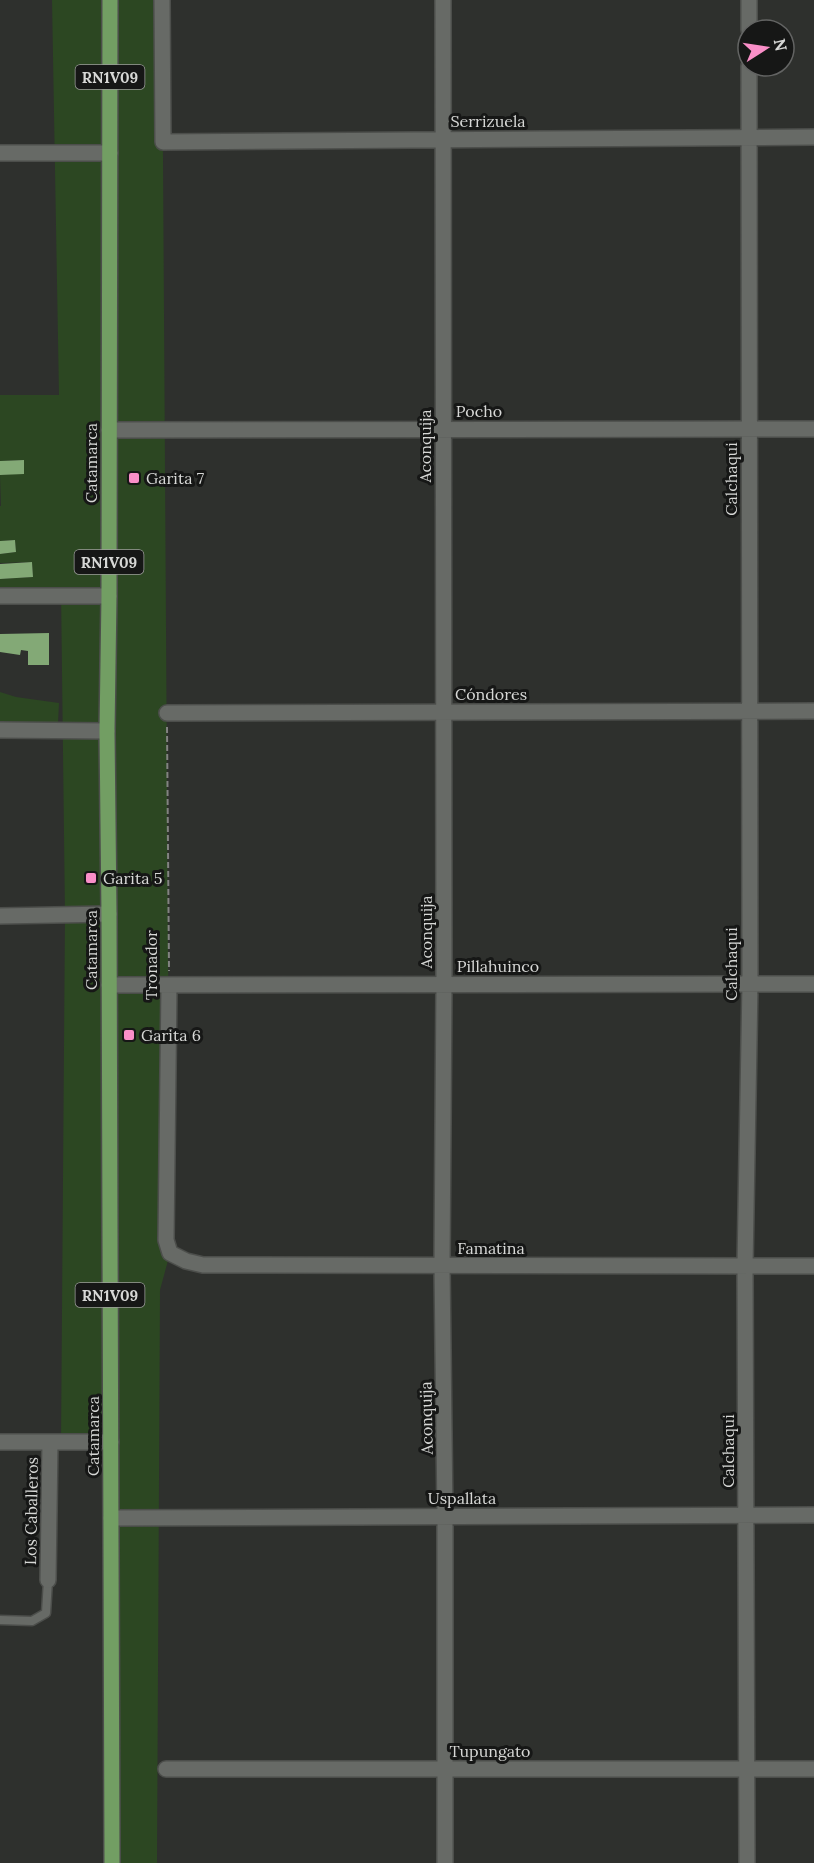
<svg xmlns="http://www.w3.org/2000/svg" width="814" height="1863" viewBox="0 0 814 1863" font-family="Lora,serif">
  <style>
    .green { fill: #2c4722 }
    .building { fill: #83a976 }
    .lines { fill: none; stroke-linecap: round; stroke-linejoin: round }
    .service-casing { stroke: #4c4e4b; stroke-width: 11 }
    .minor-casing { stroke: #4c4e4b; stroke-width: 18 }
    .primary-casing { stroke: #4c4e4b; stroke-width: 18 }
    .path { stroke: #828381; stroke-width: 2; stroke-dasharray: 6 3; stroke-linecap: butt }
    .service { stroke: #676a66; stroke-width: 8 }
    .minor { stroke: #676a66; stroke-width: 15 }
    .primary { stroke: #729e63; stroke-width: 15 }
    .poi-dot { fill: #fa8fc8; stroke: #161716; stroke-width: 2 }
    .labels { text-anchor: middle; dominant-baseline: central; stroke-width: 6; stroke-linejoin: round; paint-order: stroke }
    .shield { fill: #161716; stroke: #9d9e9c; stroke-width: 1.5 }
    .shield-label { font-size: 15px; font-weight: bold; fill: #d7d8d6 }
    .street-label { font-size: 16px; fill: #d7d8d6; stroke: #161716 }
    .poi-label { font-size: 16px; fill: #d7d8d6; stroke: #161716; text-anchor: start }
  </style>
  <rect width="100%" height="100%" fill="#2e302d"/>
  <!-- green -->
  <path class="green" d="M52,0H162L170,1253L160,1290L157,1863H112L111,1442H61L65,915L61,590H0V579L33,577L32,562L0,563V554L16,552L15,540L0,541V506H1L0,475L24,473V460L0,461V395H59Z
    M0,692L16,697L59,703L58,723L0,722Z"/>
  <!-- building -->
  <path class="building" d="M24,460V474L0,475V461Z
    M15,540L16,552L0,554V541Z
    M32,562L33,577L0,579V564Z
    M49,633V665H28V651L21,650L20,655L0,652V634Z"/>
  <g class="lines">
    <!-- service casing -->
    <g class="service-casing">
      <path id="service" d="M0,1620L32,1621L46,1613L48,1580"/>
    </g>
    <!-- minor casing -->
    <g class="minor-casing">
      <path id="minor" d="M162,0L163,142L814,137
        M443,0L444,984L442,1266L445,1516V1863
        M749,0V30
        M0,153H110
        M109,430L814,429
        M0,596H109
        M167,713L814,711
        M0,730L107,731
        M0,916L109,914
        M109,985L814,984
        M169,985L166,1240L170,1253L186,1261L203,1265L814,1266
        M0,1442H111
        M111,1518L814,1515
        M48,1580L50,1442
        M166,1769H814
        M747,1863L745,1266L750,984L749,66"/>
    </g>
    <!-- primary casing -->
    <g class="primary-casing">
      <path id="primary" d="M110,0L109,596L107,731L109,914L112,1863"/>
    </g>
    <!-- path -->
    <path class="path" d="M167,727L169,971"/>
    <!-- service -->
    <use href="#service" class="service"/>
    <!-- minor -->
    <use href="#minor" class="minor"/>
    <!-- primary -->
    <use href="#primary" class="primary"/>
  </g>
  <!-- markers -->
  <g class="poi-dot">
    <rect x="128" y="472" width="12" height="12" rx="3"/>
    <rect x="85" y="872" width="12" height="12" rx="3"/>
    <rect x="123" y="1029" width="12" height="12" rx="3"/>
  </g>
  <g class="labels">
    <!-- shield labels -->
    <g class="shield">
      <rect x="75.5" y="65" width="69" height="24" rx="4.5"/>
      <rect x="74.5" y="550" width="69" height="24" rx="4.5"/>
      <rect x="75.5" y="1283" width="69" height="24" rx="4.5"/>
    </g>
    <g class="shield-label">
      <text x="110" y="77">RN1V09</text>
      <text x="109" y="562">RN1V09</text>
      <text x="110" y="1295">RN1V09</text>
    </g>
    <!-- street labels -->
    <g class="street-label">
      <text x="488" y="121">Serrizuela</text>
      <text x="479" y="411">Pocho</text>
      <text transform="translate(425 446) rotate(-90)">Aconquija</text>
      <text transform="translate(91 463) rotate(-90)">Catamarca</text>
      <text transform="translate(731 479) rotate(-90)">Calchaqui</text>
      <text x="491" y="694">Cóndores</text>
      <text transform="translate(426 932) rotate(-90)">Aconquija</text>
      <text transform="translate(91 950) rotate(-90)">Catamarca</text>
      <text transform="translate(731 964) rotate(-90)">Calchaqui</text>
      <text transform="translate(151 965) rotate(-90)">Tronador</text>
      <text x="498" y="966">Pillahuinco</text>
      <text x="491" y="1248">Famatina</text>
      <text transform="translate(426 1418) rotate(-91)">Aconquija</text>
      <text transform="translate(93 1436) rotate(-90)">Catamarca</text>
      <text transform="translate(728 1451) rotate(-90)">Calchaqui</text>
      <text x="462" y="1498">Uspallata</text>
      <text transform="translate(31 1511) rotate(-89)">Los Caballeros</text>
      <text x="490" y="1751">Tupungato</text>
    </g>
    <!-- poi labels -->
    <g class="poi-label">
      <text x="146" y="478">Garita 7</text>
      <text x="103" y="878">Garita 5</text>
      <text x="141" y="1035">Garita 6</text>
    </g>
  </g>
  <!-- north arrow -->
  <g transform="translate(766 48) rotate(78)"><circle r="28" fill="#161716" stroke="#636463" stroke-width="1.5"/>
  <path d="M0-4.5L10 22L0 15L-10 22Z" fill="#fa8fc8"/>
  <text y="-9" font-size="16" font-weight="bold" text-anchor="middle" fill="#d7d8d6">N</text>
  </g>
</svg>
